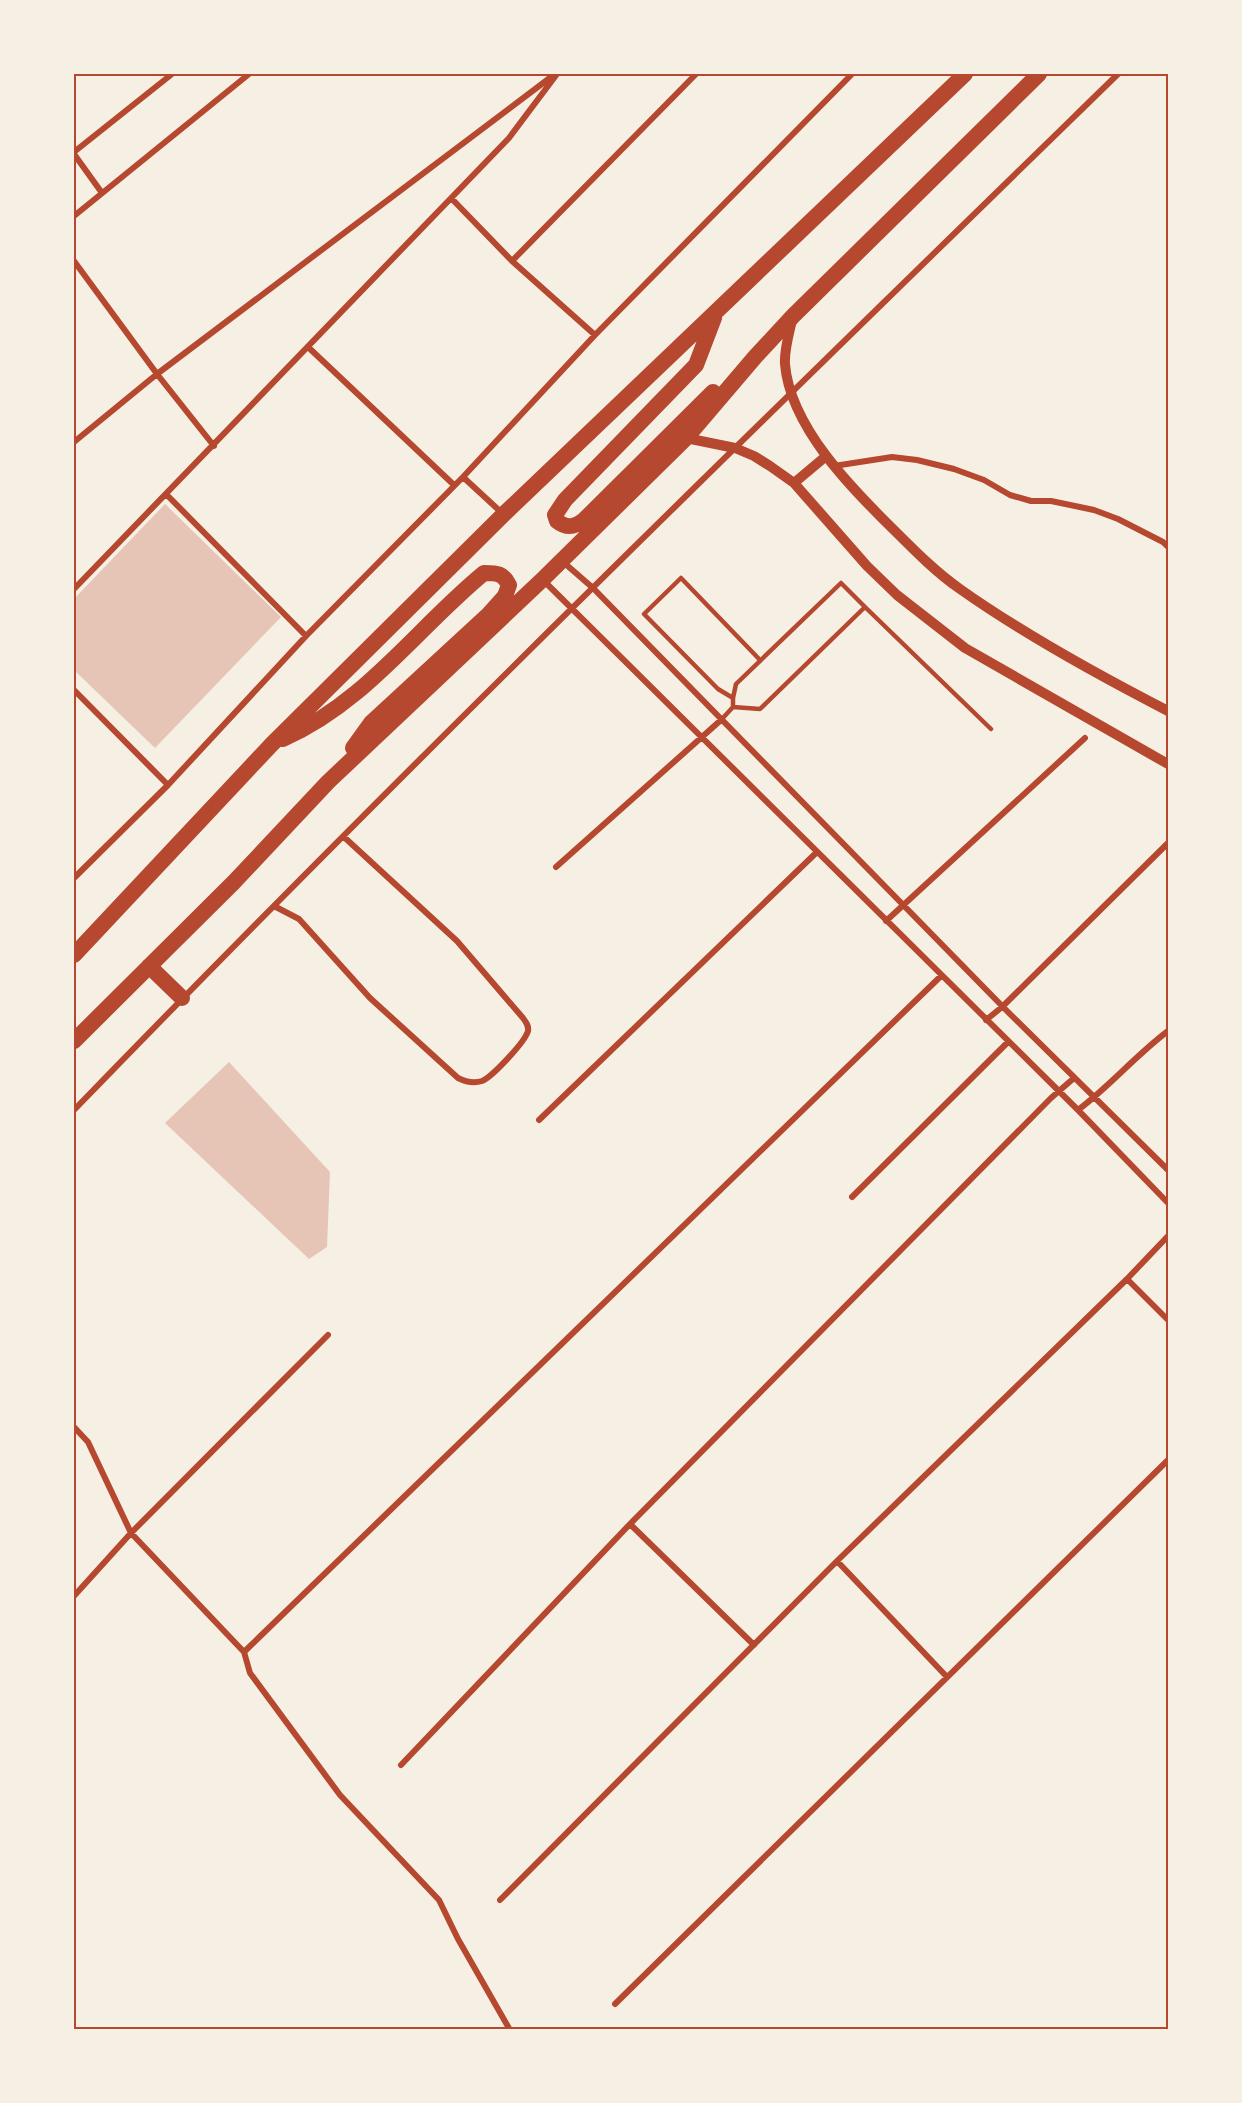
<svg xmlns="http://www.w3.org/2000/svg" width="1242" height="2103" viewBox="0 0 1242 2103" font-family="Barlow,sans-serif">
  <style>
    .building { fill: #e6c5b7 }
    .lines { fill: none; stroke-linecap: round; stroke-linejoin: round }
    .service { stroke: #b5482f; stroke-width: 4.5 }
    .minor { stroke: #b5482f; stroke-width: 6 }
    .tertiary { stroke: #b5482f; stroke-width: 10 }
    .trunk { stroke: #b5482f; stroke-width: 16 }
    .neatline { fill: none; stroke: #b5482f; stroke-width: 2 }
  </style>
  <rect width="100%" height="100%" fill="#f6efe4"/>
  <!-- building -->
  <path class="building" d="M165,504L281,617L155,748L74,670V599Z
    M229,1062L330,1172L327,1247L309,1259L165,1123Z"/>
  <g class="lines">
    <!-- service -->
    <path class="service" d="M865,607L991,729
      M733,698L718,689L644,614L681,578L760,660
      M721,720L733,707L760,709L865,607L841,583L736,684L733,698V707"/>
    <!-- minor -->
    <path class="minor" d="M74,152L172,74
      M74,154L102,193
      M452,199L512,261L595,335
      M74,216L249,74
      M74,261L157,374L214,446
      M512,261L696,74
      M308,347L454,485
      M74,442L157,374L555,74
      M834,466L892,457L917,460L954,469L984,480L1010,495L1031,501H1051L1094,510L1118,519L1163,542L1168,547
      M463,477L502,513
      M166,494L306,636
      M562,561L593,588L1006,1010L1168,1170
      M544,581L1078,1110L1168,1203
      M74,589L509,138L557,74
      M74,690L168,785
      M556,867L721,720
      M74,878L168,785L306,636L463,477L595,335L852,74
      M274,906L299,919L370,998L458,1078C466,1082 473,1084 482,1081C492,1077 525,1042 528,1031C529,1026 526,1022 523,1018L457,941L344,837
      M886,921L1085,738
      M986,1020L1002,1007L1168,843
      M74,1110C415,758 767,416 1118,74
      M1078,1110C1110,1086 1136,1055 1168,1031
      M539,1120L817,852
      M852,1197L1008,1042
      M1127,1279L1168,1320
      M74,1427L88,1442L131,1533L244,1652L250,1673L340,1795L439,1900L458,1939L510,2030
      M630,1524L754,1645
      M837,1561L947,1677
      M74,1596L131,1533L328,1335
      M244,1652L941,976
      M401,1765L630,1524L1051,1098L1074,1078
      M500,1900L837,1561L1127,1279L1168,1236
      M615,2004L1168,1460"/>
    <!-- tertiary -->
    <path class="tertiary" d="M792,320C789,334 784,350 785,364C790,427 853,490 896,532C916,552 937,573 960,589C1025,635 1098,675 1168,711
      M686,438L735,448L754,456L770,466L794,483L867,566L897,595L965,648L1168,764
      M794,483L825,457"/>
    <!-- trunk -->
    <path class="trunk" d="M713,392L584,520C575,527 567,529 557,521L555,515L565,500L696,365L714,318
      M283,739C365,703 417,628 484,573C497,573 503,573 509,585L505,596L487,616L371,723L353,748
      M74,955L272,744L504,514L965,74
      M149,966L182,998
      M74,1041L234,882L328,782L543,579L686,438L755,357L793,316L1039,74"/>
  </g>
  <!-- border -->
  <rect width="1242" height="2103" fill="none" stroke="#f6efe4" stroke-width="150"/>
  <rect x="75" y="75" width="1092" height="1953" class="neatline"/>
</svg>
